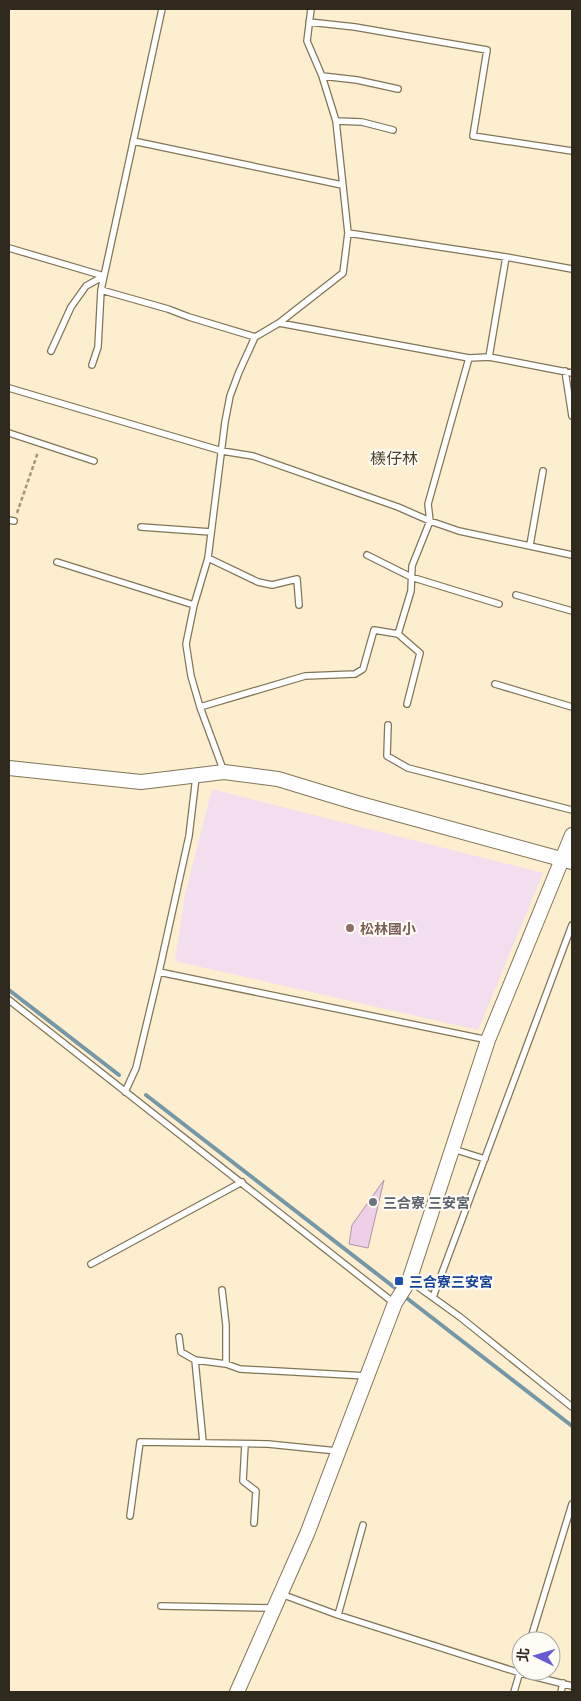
<svg xmlns="http://www.w3.org/2000/svg" width="581" height="1701" viewBox="0 0 581 1701" font-family="'Titillium Web','Noto Sans TC',sans-serif">
  <style>
    .education { fill: #f2deee }
    .lines { fill: none; stroke-linecap: round; stroke-linejoin: round }
    .stream { stroke: #7498a7; stroke-width: 4 }
    .building { fill: #edcfe7; stroke: #b095ab }
    .service-casing { stroke: #817558; stroke-width: 8 }
    .tertiary-casing { stroke: #817558; stroke-width: 16 }
    .path { stroke: #a19780; stroke-width: 2.5; stroke-dasharray: 4 2.5; stroke-linecap: butt }
    .service { stroke: #fff; stroke-width: 5.5 }
    .tertiary { stroke: #fff; stroke-width: 14 }
    .education-dot { fill: #8d6e63; stroke: #fffcf6; stroke-width: 2 }
    .worship-dot { fill: #6b7280; stroke: #fffcf6; stroke-width: 2 }
    .transit-dot { fill: #1a4fb4; stroke: #fffcf6; stroke-width: 2 }
    .labels { text-anchor: middle; dominant-baseline: central; stroke-width: 4; stroke-linejoin: round; paint-order: stroke }
    .education-label { font-size: 14px; font-weight: bold; fill: #785e54; stroke: #fffcf6; text-anchor: start }
    .worship-label { font-size: 14px; font-weight: bold; fill: #5b616d; stroke: #fffcf6; text-anchor: start }
    .transit-label { font-size: 14px; font-weight: bold; fill: #164399; stroke: #fffcf6; text-anchor: start }
    .quarter-label { font-size: 16px; fill: #4a3f24; stroke: #fffcf6 }
  </style>
  <rect width="100%" height="100%" fill="#fceece"/>
  <!-- education -->
  <path class="education" d="M212,789L543,873L478,1030L175,961L185,895Z"/>
  <g class="lines">
    <!-- stream -->
    <path class="stream" d="M9,990L119,1075
      M146,1095L399,1291
      M404,1296L572,1426"/>
  </g>
  <!-- building -->
  <path class="building" d="M384,1180L368,1248L349,1244L352,1225Z"/>
  <g class="lines">
    <!-- service casing -->
    <g class="service-casing">
      <path id="service" d="M162,9L101,290L168,309L189,317L255,337
        M309,22L355,27L487,50L473,136L572,151
        M322,76L357,80L398,89
        M336,121L362,122L393,130
        M133,141L342,185
        M348,233L506,257L572,269
        M9,248L104,276L86,286L71,307L51,351
        M279,323L469,358L489,357L572,373
        M489,357L506,257
        M92,365L98,347L101,290
        M565,371L572,416
        M9,388L222,451L253,456L398,507L430,521L459,531L572,555
        M9,433L94,461
        M9,520L14,521
        M141,527L211,532
        M530,545L543,471
        M367,555L411,577L499,604
        M208,558L258,582L272,585L297,579L299,605
        M57,562L194,605
        M516,595L572,611
        M398,634L420,653L407,704
        M495,684L572,707
        M200,707L305,676L355,674L363,669L374,630L398,634L411,591L412,566L430,521L428,504L469,358
        M388,725L387,756L408,768L572,810
        M224,772L200,707L191,676L186,644L194,605L208,558L225,422L230,396L239,372L255,337L279,323L343,273L348,233L336,121L322,76L307,41L311,9
        M159,972L488,1040
        M9,1000L394,1303
        M125,1092L136,1068L159,972L189,836L196,777
        M453,1149L485,1159
        M91,1264L242,1182
        M410,1281L460,1317L572,1407
        M222,1290L226,1325V1364
        M433,1297L572,925
        M179,1337L181,1352L195,1360L226,1364L240,1369L367,1376
        M195,1360L203,1442
        M245,1444L243,1481L256,1491L254,1523
        M130,1516L140,1442L268,1444L337,1451
        M281,1594L338,1615L520,1673L572,1686
        M161,1606L274,1608
        M338,1615L363,1525
        M530,1641L572,1504
        M514,1692L521,1668
        M561,1692L563,1683"/>
    </g>
    <!-- tertiary casing -->
    <g class="tertiary-casing">
      <path id="tertiary" d="M9,768L141,782L224,772L278,779L357,803L572,862
        M237,1692L307,1534L395,1303L409,1281L488,1040L572,835"/>
    </g>
    <!-- path -->
    <path class="path" d="M17,513L38,452"/>
    <!-- service -->
    <use href="#service" class="service"/>
    <!-- tertiary -->
    <use href="#tertiary" class="tertiary"/>
  </g>
  <!-- markers -->
  <circle class="education-dot" cx="350" cy="928" r="5"/>
  <circle class="worship-dot" cx="373" cy="1202" r="5"/>
  <rect class="transit-dot" x="394" y="1276" width="10" height="10" rx="2.5"/>
  <g class="labels">
    <!-- education labels -->
    <g class="education-label">
      <text x="360" y="928">松林國小</text>
    </g>
    <!-- worship labels -->
    <g class="worship-label">
      <text x="383" y="1202">三合寮 三安宮</text>
    </g>
    <!-- transit labels -->
    <g class="transit-label">
      <text x="409" y="1281">三合寮三安宮</text>
    </g>
    <!-- quarter labels -->
    <g class="quarter-label">
      <text x="394" y="458">檨仔林</text>
    </g>
  </g>
  <!-- border -->
  <rect width="581" height="1701" fill="none" stroke="#302a1e" stroke-width="20"/>
  <!-- north arrow -->
  <g transform="translate(536 1656) rotate(275)"><circle r="24" fill="#fffcf6" stroke="#aca8a0"/>
  <path d="M0-4L9 19L0 12L-9 19Z" fill="#685ad3"/>
  <text y="-8" font-size="14" font-weight="bold" text-anchor="middle" fill="#302a1e">北</text>
  </g>
</svg>
